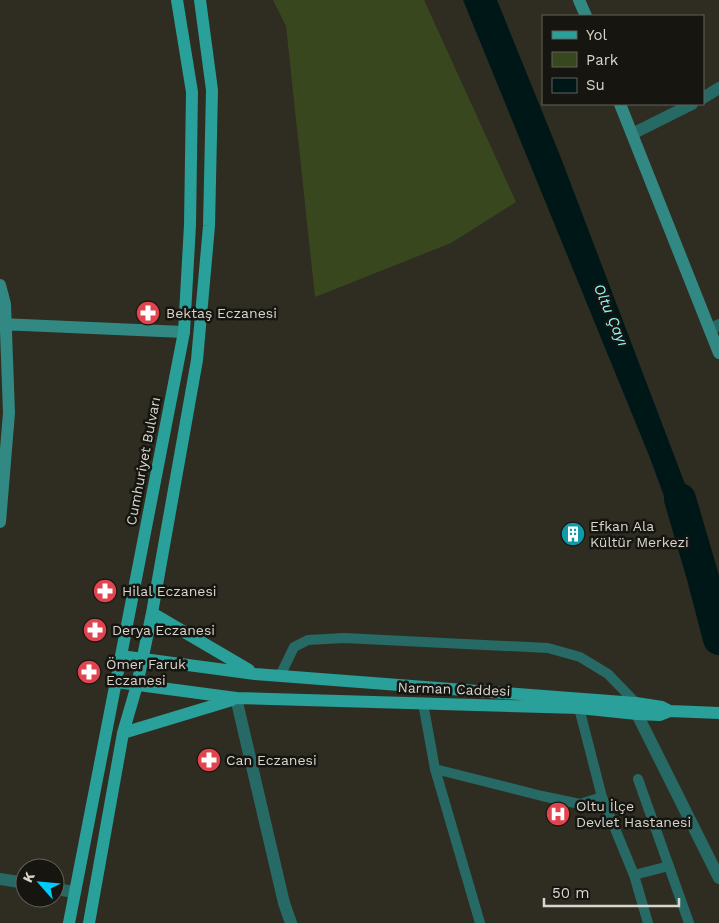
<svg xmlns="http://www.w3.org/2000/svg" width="719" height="923" viewBox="0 0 719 923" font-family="'Work Sans',sans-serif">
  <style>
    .green { fill: #39471f }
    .water { fill: #001718 }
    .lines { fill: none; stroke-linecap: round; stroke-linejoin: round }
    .river { stroke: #001718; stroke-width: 32 }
    .lane { stroke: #266965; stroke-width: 10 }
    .street { stroke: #266965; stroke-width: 12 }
    .secondary { stroke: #328882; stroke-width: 12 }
    .primary { stroke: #29a099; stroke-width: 12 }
    .labels { text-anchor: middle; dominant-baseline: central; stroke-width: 5; stroke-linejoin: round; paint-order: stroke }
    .poi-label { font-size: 14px; fill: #d7d5ce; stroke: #161510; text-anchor: start }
    .street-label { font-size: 14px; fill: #d7d5ce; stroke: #161510 }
    .water-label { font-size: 15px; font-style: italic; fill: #91f7fa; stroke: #161510 }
  </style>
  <rect width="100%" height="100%" fill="#2f2d21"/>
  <!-- green -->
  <path class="green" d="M273,0H424L516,202L451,243L315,297L286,26Z"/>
  <!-- water -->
  <path class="water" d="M463,0H497L561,158L704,534L683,548L650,458Z"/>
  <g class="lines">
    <!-- river -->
    <path class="river" d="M680,499L702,574L719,639"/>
    <!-- lane -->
    <path class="lane" d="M280,676L294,647L308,640L344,638L548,648L580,657L608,674L636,703
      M423,703L435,769L480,923
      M579,708L602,797L634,875L648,923
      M435,769L542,796L580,804L602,797
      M638,779L689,923
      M634,875L669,866"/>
    <!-- street -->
    <path class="street" d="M703,98L719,88
      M632,134L692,104
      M710,330L719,325
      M236,698L284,903L291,923
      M637,714L719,878
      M0,879L25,883
      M55,889L75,892"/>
    <!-- secondary -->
    <path class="secondary" d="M579,0L586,16
      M620,104L719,353
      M0,285L5,304L9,413L0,522
      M0,324L184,332"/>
    <!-- primary -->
    <path class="primary" d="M152,613L249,670
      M121,656L255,674L636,703L662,707L668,710
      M116,682L236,698L579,708L637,714L660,715L670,711L719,713
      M123,733L232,700
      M69,923L184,332L190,225L192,92L177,0
      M89,923L123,733L137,685L152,613L197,360L209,226L212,90L200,0"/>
  </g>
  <!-- icons -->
  <defs>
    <g id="pharmacy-disc" transform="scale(1.25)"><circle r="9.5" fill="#e0444e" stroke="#161510"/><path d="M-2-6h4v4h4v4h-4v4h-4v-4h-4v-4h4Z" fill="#fff"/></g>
    <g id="building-disc" transform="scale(1.25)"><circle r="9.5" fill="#0f9aa8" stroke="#161510"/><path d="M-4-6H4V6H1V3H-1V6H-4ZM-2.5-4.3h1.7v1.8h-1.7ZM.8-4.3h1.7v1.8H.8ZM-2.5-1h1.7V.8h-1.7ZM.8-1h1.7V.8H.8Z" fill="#fff"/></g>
    <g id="hospital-disc" transform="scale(1.25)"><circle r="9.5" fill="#e0444e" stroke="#161510"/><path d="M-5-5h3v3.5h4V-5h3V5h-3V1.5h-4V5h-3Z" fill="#fff"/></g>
  </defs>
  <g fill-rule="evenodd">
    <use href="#pharmacy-disc" x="148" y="313"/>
    <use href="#building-disc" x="573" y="534"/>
    <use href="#pharmacy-disc" x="105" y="591"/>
    <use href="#pharmacy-disc" x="95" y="630"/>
    <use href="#pharmacy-disc" x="89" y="672"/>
    <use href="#pharmacy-disc" x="209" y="760"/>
    <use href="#hospital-disc" x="558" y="814"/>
  </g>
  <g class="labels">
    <!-- poi labels -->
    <g class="poi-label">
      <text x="166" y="313">Bektaş Eczanesi</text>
      <text x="590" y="526">Efkan Ala<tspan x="590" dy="16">Kültür Merkezi</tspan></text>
      <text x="122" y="591">Hilal Eczanesi</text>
      <text x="112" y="630">Derya Eczanesi</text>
      <text x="106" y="664">Ömer Faruk<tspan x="106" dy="16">Eczanesi</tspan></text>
      <text x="226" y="760">Can Eczanesi</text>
      <text x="576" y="806">Oltu İlçe<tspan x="576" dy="16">Devlet Hastanesi</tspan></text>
    </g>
    <!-- street labels -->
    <g class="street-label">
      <text transform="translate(143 461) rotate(-79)">Cumhuriyet Bulvarı</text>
      <text transform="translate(454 689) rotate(2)">Narman Caddesi</text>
    </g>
    <!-- water labels -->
    <g class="water-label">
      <text transform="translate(611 315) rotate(67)">Oltu Çayı</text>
    </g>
  </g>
  <!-- legend -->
  <rect x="542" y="15" width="162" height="90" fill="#161510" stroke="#63625c"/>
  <rect x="552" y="31" width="25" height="8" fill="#29a099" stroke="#63625c"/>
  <text x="586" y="40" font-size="15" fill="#d7d5ce">Yol</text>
  <rect x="552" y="52" width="25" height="15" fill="#39471f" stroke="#63625c"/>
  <text x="586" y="65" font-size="15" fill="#d7d5ce">Park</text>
  <rect x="552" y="78" width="25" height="15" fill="#001718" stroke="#63625c"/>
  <text x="586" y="90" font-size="15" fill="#d7d5ce">Su</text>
  <!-- north arrow -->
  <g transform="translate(40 883) rotate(297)"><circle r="24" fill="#161510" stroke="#63625c"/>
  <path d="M0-4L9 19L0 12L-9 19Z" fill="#00cbf9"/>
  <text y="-8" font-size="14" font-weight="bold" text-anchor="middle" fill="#d7d5ce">K</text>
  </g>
  <!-- scale -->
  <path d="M544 898v8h135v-8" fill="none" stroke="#d7d5ce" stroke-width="2.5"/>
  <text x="552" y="898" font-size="15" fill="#d7d5ce" stroke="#161510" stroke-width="4" paint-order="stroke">50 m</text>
</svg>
